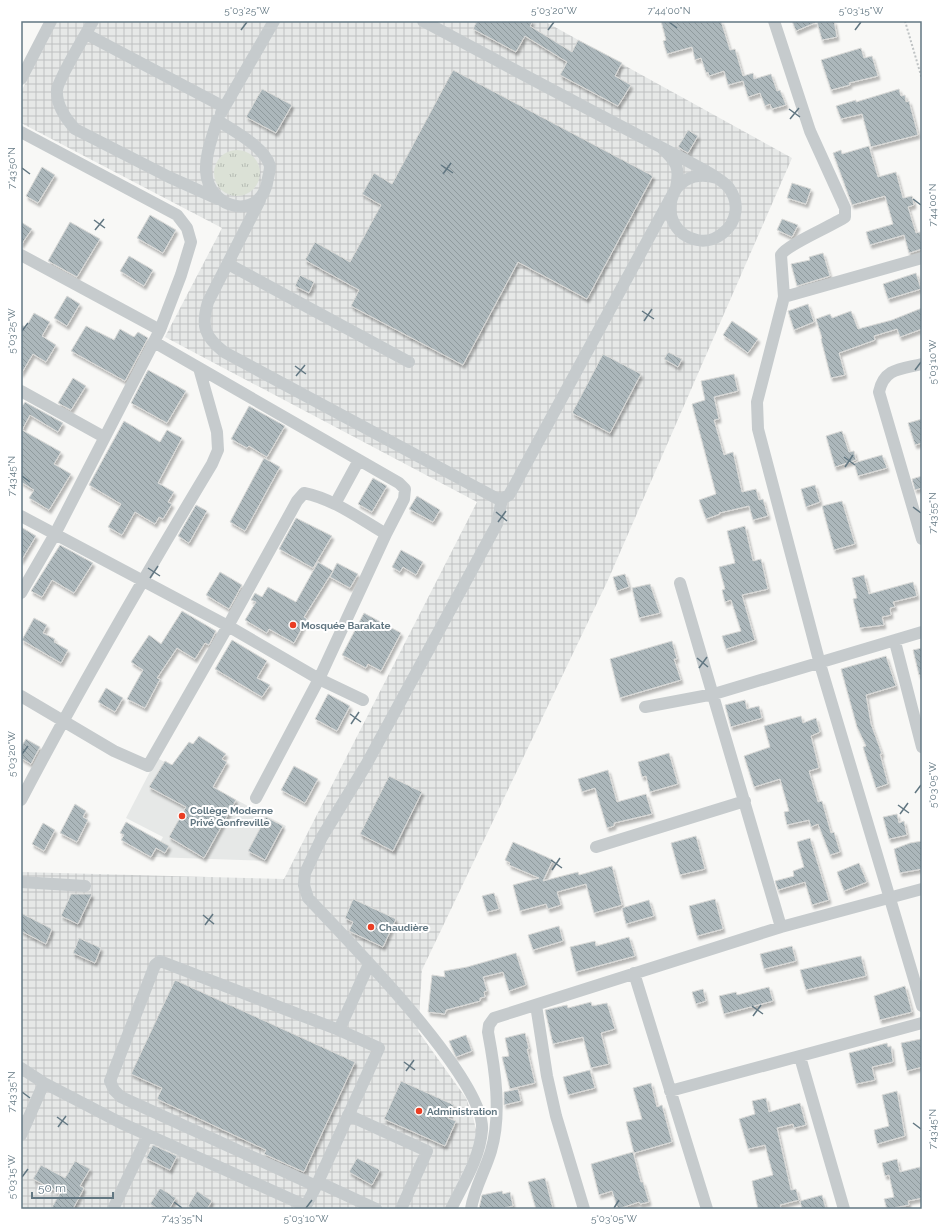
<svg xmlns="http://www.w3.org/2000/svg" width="943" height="1230" viewBox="0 0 943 1230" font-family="Raleway,sans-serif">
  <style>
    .built { fill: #e6e8e7 }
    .industrial { fill: url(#industrial-grid) }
    .grass { fill: url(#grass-tufts) }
    .building { fill: url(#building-back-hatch); stroke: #dadad8; filter: url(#shadow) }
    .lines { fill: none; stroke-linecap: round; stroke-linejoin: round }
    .path { stroke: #bfc3c4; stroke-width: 2; stroke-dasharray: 2 2; stroke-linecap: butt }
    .minor { stroke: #c6cbcd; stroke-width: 12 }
    .ticks { fill: none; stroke: #627782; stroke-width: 1.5 }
    .poi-dot { fill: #ea3e24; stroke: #fff; stroke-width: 1.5 }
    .labels { text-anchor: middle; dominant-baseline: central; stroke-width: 4; stroke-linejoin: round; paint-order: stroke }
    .poi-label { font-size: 10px; font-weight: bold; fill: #627782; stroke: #fff; text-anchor: start }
    .neatline { fill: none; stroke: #627782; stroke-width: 1.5 }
    .ticks-label { font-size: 10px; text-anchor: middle; fill: #627782 }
  </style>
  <defs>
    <pattern id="industrial-grid" width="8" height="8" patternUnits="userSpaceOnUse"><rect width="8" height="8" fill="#e6e8e7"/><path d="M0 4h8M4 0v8" fill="none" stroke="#bec1c1"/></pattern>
    <pattern id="grass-tufts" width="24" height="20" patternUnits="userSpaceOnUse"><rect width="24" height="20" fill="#dbe1d6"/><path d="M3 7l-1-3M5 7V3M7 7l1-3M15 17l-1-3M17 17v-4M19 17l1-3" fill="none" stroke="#b5bbb3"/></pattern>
    <pattern id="building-back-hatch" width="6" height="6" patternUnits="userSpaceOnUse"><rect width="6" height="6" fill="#acb7bb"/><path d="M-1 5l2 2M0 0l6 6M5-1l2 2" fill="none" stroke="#8f9a9d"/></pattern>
    <filter id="shadow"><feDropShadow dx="2" dy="3.5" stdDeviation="1" flood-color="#0004"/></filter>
  </defs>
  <rect width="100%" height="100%" fill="#f8f8f6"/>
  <!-- built -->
  <path class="built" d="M157,758L286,826L267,861L152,857L163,837L126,818Z"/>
  <!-- industrial -->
  <path class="industrial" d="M55,21H544L792,158L608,580L422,970L418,1031L466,1098L473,1117L476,1130L474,1149L445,1209H21V872L284,879L477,502L165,337L222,228L21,123V92Z"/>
  <!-- grass -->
  <path class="grass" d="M214 173a23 23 0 1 1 46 0a23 23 0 1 1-46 0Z"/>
  <!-- building -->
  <path class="building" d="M477,21H533L530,26L572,52L578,40L622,63L615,76L631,85L618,106L560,75L567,62L525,36L516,52L473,29Z
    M661,21H721L730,50L735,49L743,76L753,73L754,79L771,74L777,91L780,90L786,105L772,109L770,104L765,106L760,93L748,97L743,81L728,85L724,71L709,76L708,72L706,73L701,58L695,60L692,47L667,54L663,41L666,40Z
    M792,21H834L837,37L822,40L817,22L796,31Z
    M861,48L864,58L872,56L878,76L849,83L850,85L831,90L821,60Z
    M453,70L653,176L587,299L518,262L463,365L351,306L359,290L305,260L315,242L350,262L381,205L362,194L374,173L392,184Z
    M262,89L292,105L276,133L246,117Z
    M899,89L901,96L905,95L906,102L909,101L918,135L871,147L862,114L841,119L836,106L856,100V102Z
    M688,130L698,136L688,153L678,147Z
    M869,146L878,177L896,172L903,198L912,196L914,205L908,207L916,233L920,232L922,249L909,253L904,235L870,245L866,232L893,224L885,196L852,205L833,153L841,150L842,154Z
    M42,167L55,175L38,203L26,196Z
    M792,183L811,189L806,204L787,198Z
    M150,215L176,230L163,253L137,238Z
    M782,219L798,225L792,237L777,230Z
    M21,222L32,229L21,245Z
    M70,222L100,239L77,277L48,261Z
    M823,253L830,276L797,286L791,264L810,260L809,257Z
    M129,256L153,270L144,286L120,271Z
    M916,273L921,289L888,299L883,284Z
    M300,275L314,282L309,293L295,286Z
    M67,296L80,304L67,326L54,318Z
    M808,304L814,322L794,330L788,311Z
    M922,308V329L900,337L897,329L874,336L875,340L839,353L845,375L831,378L821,339L822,338L816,319L830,314L832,318L851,311L858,329L892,320Z
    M34,313L50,322L42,336L56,345L46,362L33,354L21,374V325L26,327Z
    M732,321L758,339L748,353L723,335Z
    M86,326L114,340L120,329L134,337L138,332L148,338L125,381L71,351Z
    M668,352L682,359L678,367L664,359Z
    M603,354L641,374L610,433L572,413Z
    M148,370L186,391L167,423L131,403Z
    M734,374L738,391L714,397L719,419L714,420L724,455L733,452L742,492L756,489L759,500L763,499L768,516L753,520L749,506L719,513L720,514L706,519L699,500L716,494L692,404L705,400L701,381Z
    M73,378L86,386L71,410L58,403Z
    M25,402L63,423L58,432L30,415L22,430L61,452L54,464L71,474L49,510L29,498L34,490L21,482V408Z
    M249,406L285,426L267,457L249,446L247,448L231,439Z
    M922,419V443L915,445L908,423Z
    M124,421L160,442L167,430L182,438L158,483L174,492L168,502L172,504L163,519L159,517L155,524L135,512L122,535L108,527L121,504L89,485Z
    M842,431L849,452L854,451L856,460L835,467L826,436Z
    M882,455L887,468L858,476L854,463Z
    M264,458L280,467L245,531L230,522Z
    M922,476V488L915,490L912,479Z
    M373,478L387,486L372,512L358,504Z
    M815,485L820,502L806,507L801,489Z
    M417,496L440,510L433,522L409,509Z
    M842,501L855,544L834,550L822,506Z
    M196,505L207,511L189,543L178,536Z
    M296,518L332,536L313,568L279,549Z
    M745,526L753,561L761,559L768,589L742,595L755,640L726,649L722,636L741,631L731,600L725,602L722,590L725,589L719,567L735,563L727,531Z
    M21,527L36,536L21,561Z
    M60,545L93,563L74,593L52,580L42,597L31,591Z
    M401,550L423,562L416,575L403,567L400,572L392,567Z
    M318,562L333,571L304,617L307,619L294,643L269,629L267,633L245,620L256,602L251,600L255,593L262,597L268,587L296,602Z
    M337,563L358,574L350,588L330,577Z
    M220,572L242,585L229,609L206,595Z
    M625,574L629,587L617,591L613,577Z
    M864,575L869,594L913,582L917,596L893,602L895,607L890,608L891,615L882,617L884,625L860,628L853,599L857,598L852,578Z
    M650,584L660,613L639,618L632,588Z
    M182,611L216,631L209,645L205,643L195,659L177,648L157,678L160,679L145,708L127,699L143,670L131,662L149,635L161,644Z
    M364,613L401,633L381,671L368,664L366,668L342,655Z
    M34,618L47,625L43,633L55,639L54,642L68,650L61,663L22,640Z
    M232,640L267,661L257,678L270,685L262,697L215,669Z
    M672,641L677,659H674L681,680L620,698L610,659Z
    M922,648V675H919L913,650Z
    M886,656L896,686L866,695L871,724L882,754H880L888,784L876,788L863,747L866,746L857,727L841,669Z
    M106,688L123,698L115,712L98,702Z
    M328,694L350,706L337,731L315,719Z
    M745,700L747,709L759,706L762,718L731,727L725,705Z
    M801,716L803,723L816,718L820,732L811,736L819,768L809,771L818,802L822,801L831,833L834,832L840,852L830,855L818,824L811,827L809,820L787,825L784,812L789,811L780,779L754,787L744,756L770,747L764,726Z
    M199,736L226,754L222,759L227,762L213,787L236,800L204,858L169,837L186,807L149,787L165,761L172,765L189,742L193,744Z
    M26,739L40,747L31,764L21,758V747Z
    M669,753L678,784L650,792L646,776L642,777L638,762Z
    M294,766L318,779L305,803L281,790Z
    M608,770L617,802L646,794L652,814L614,823V826L607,828L595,788L582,792L578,779Z
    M389,776L422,792L393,851L360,834Z
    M75,804L86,811L83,817L88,820L77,842L60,833Z
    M897,814L899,823L904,821L907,835L889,839L883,817Z
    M266,817L283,826L265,860L248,851Z
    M126,822L169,846L165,853L156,848L151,857L121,840L124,835L120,833Z
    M43,823L55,830L44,851L32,844Z
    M696,836L705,869L680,875L671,843Z
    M810,838L829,900L812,905L805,882L778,890L775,881L794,876L793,871L804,867L797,842Z
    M922,841V869L900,873L894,849L910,843Z
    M513,842L553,860L543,881L578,872L579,875L612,866L622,905L594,913L586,884L557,892L561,905L548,909L546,904L520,911L513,885L539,878L509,865L510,863L505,860Z
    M859,863L867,882L844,891L837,872Z
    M494,893L499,909L487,912L482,896Z
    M71,894H92L78,924L61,916Z
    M353,899L396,919L383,947L349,931L353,922L345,918Z
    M715,899L723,929L697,936L689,906Z
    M649,900L654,916L626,924L622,908Z
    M21,913L52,929L46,944L21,931Z
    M559,926L563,941L533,950L528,935Z
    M629,937L635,956L576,972L570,947L595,941L596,946Z
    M79,938L101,948L95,963L73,953Z
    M792,946L796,961L764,969L760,954Z
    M516,953L526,985L509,991L503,972L483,977L487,991L484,992L485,997L480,998V1001L446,1010L445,1014L428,1012L432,975L445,977L444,971L467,967Z
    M861,956L866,976L806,990L800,970Z
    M175,980L355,1062L304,1172L264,1154L266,1150L157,1099L162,1088L131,1074Z
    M905,986L912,1012L880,1020L874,996Z
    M769,987L773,1001L724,1014L719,996L736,992L737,995Z
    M703,989L706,1001L696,1004L692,992Z
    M591,1002L592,1006L607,1003L615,1029L601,1033L609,1064L591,1068L583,1037L553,1044L545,1010L567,1005L568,1008Z
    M525,1033L529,1049H527L535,1083L510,1089L502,1057L509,1056L505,1038Z
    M466,1035L472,1051L456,1057L449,1041Z
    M921,1039L922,1067L907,1071L901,1043Z
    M887,1043L888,1047L891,1046L893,1062L872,1067L875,1080L856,1084L849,1053Z
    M590,1070L595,1088L568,1095L563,1077Z
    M401,1081L454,1105L448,1118L456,1121L445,1146L384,1119Z
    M651,1083L657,1107L662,1105L672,1142L634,1153L626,1122L642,1119L633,1088Z
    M518,1089L521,1101L504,1105V1092Z
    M897,1091L905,1136L877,1144L874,1130L889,1126L882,1095Z
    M766,1098L769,1112L800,1103L806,1125L794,1128L793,1124L777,1128L791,1190L796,1189L799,1200L780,1205L781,1209H758L752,1181L773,1175L765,1145L748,1149L739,1119L755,1114L752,1101Z
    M153,1145L177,1156L170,1170L146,1158Z
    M633,1152L641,1182H643L649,1202L640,1204L639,1202L618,1209L612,1191L599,1195L591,1164Z
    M357,1158L380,1170L372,1185L349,1172Z
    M897,1159L900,1172L920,1167L922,1198L908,1201L909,1205L887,1209L884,1199L894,1197L889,1175L885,1176L882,1163Z
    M75,1161L90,1169L80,1186L84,1188L73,1209H51L60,1193L33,1179L41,1165L65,1178Z
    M545,1178L553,1209H536L528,1182Z
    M160,1188L176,1198L169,1209H158L150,1204Z
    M197,1191L212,1201L207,1209H192L188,1206Z
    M502,1191L503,1194L510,1192L513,1206L499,1209H479L482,1195Z
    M822,1195L826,1209H802L800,1201Z"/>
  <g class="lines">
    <!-- path -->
    <path class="path" d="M905,21L922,79"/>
    <!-- minor -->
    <path class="minor" d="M93,21C86,34 58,79 57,90C56,104 66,119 75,129L169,177L218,199
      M423,21C500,62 576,103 653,143C669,152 719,175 729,188C740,203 737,222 723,233C716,239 706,242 697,240C654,231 665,163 717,178
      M774,21L810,131L845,208V217C832,226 786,245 781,255L784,297L757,402L758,429L820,664L922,1006
      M86,34L224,107
      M21,79L51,21
      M221,113L274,21
      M217,120C232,130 265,147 270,166C270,169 269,174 268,178C263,222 208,211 206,171C205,154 213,136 217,120Z
      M21,132L177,215L187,228L191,242L181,275L160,330L55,534L21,593
      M260,200L208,302C201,326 204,336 224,352L496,498L502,499L509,495L513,488L676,188C680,168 677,162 662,148
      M21,255L160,330
      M228,264L409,362
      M784,297L922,258
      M154,342L399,483L405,489L404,499L386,534L319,679L256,798
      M922,364C901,369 884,368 879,392L922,539
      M21,391L104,437
      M335,504L359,460
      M21,516L228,626L319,679L363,700
      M680,583L781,927
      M895,642L922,747
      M21,696L114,751L148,766L228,626L297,501L304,493C334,499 360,519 386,534
      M645,707L714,694L922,632
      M21,800C81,685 146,574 212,464L218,450L217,432L199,368
      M596,847L745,801
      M21,882L85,886
      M634,973L707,1209
      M536,1005L547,1076L556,1116L584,1209
      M339,1030L369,964
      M800,1057L844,1209
      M21,1068L44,1083L121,1123L306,1206
      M670,1091L922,1023
      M348,1115L427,1151L401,1209
      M21,1135L44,1083
      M318,1182L376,1209
      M113,1209L148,1135
      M304,1209C309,1200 314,1191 318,1182L379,1048L339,1030L160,961L155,965L110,1081L114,1090L121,1097L316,1186
      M451,1209C463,1184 480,1158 482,1130C486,1079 345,938 308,898L304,885L305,873L322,837L366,765L497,524L502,499
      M471,1209C474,1189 485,1171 491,1151C502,1114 495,1069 488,1032L489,1025L494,1018L781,927L922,889"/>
  </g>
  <!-- ticks -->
  <path class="ticks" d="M669,22L677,28M241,30L247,22M548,30L554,22M855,30L861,22M789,109L800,117M790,119L799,108M441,165L453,173M22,168L30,174M443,174L451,163M913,199L921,205M94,220L105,228M95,230L104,219M642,311L654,319M644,321L652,309M22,331L28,323M295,366L306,374M915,370L921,362M296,376L305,365M844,457L855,465M845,467L853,455M22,476L30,482M913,507L921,513M496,512L507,521M498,522L506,511M148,568L160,576M150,578L158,566M697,658L708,667M699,668L707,657M350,714L361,722M351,724L359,712M22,754L28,746M915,793L921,785M898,805L909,813M900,814L908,803M551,860L562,868M552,870L560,858M203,915L214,924M205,925L213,914M752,1006L763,1014M753,1016L761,1005M404,1062L415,1070M406,1071L414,1060M22,1092L30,1098M57,1117L68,1125M913,1123L921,1129M58,1127L66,1116M22,1177L28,1169M174,1202L182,1208M306,1208L312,1200M614,1208L619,1200"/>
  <!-- markers -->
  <g class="poi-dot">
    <circle cx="293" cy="625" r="4"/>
    <circle cx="182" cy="816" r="4"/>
    <circle cx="371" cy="927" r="4"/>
    <circle cx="419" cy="1111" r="4"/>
  </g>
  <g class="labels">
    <!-- poi labels -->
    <g class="poi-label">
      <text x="301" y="625">Mosquée Barakate</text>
      <text x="190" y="810">Collège Moderne<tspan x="190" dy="12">Privé Gonfreville</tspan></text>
      <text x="379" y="927">Chaudière</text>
      <text x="427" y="1111">Administration</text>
    </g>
  </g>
  <!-- border -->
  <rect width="943" height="1230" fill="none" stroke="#ffffff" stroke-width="44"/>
  <!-- scale -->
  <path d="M32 1192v6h81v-6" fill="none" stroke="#627782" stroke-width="2"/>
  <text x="38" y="1192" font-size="12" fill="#627782" stroke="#ffffff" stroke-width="3" paint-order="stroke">50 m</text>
  <rect x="22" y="22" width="899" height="1186" class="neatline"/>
  <g class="ticks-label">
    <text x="247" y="14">5°03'25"W</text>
    <text x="554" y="14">5°03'20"W</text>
    <text x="669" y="14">7°44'00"N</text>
    <text x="861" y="14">5°03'15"W</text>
    <text transform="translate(11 168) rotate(-90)" y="4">7°43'50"N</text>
    <text transform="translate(932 205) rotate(-90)" y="4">7°44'00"N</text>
    <text transform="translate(11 331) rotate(-90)" y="4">5°03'25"W</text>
    <text transform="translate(932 362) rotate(-90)" y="4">5°03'10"W</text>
    <text transform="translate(11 476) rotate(-90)" y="4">7°43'45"N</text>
    <text transform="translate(932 513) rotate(-90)" y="4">7°43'55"N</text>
    <text transform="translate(11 754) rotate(-90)" y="4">5°03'20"W</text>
    <text transform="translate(932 785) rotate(-90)" y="4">5°03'05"W</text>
    <text transform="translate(11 1092) rotate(-90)" y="4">7°43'35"N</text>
    <text transform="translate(932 1129) rotate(-90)" y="4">7°43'45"N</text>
    <text transform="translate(11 1177) rotate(-90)" y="4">5°03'15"W</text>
    <text x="182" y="1222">7°43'35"N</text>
    <text x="306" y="1222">5°03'10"W</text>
    <text x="614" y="1222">5°03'05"W</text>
  </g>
</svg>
